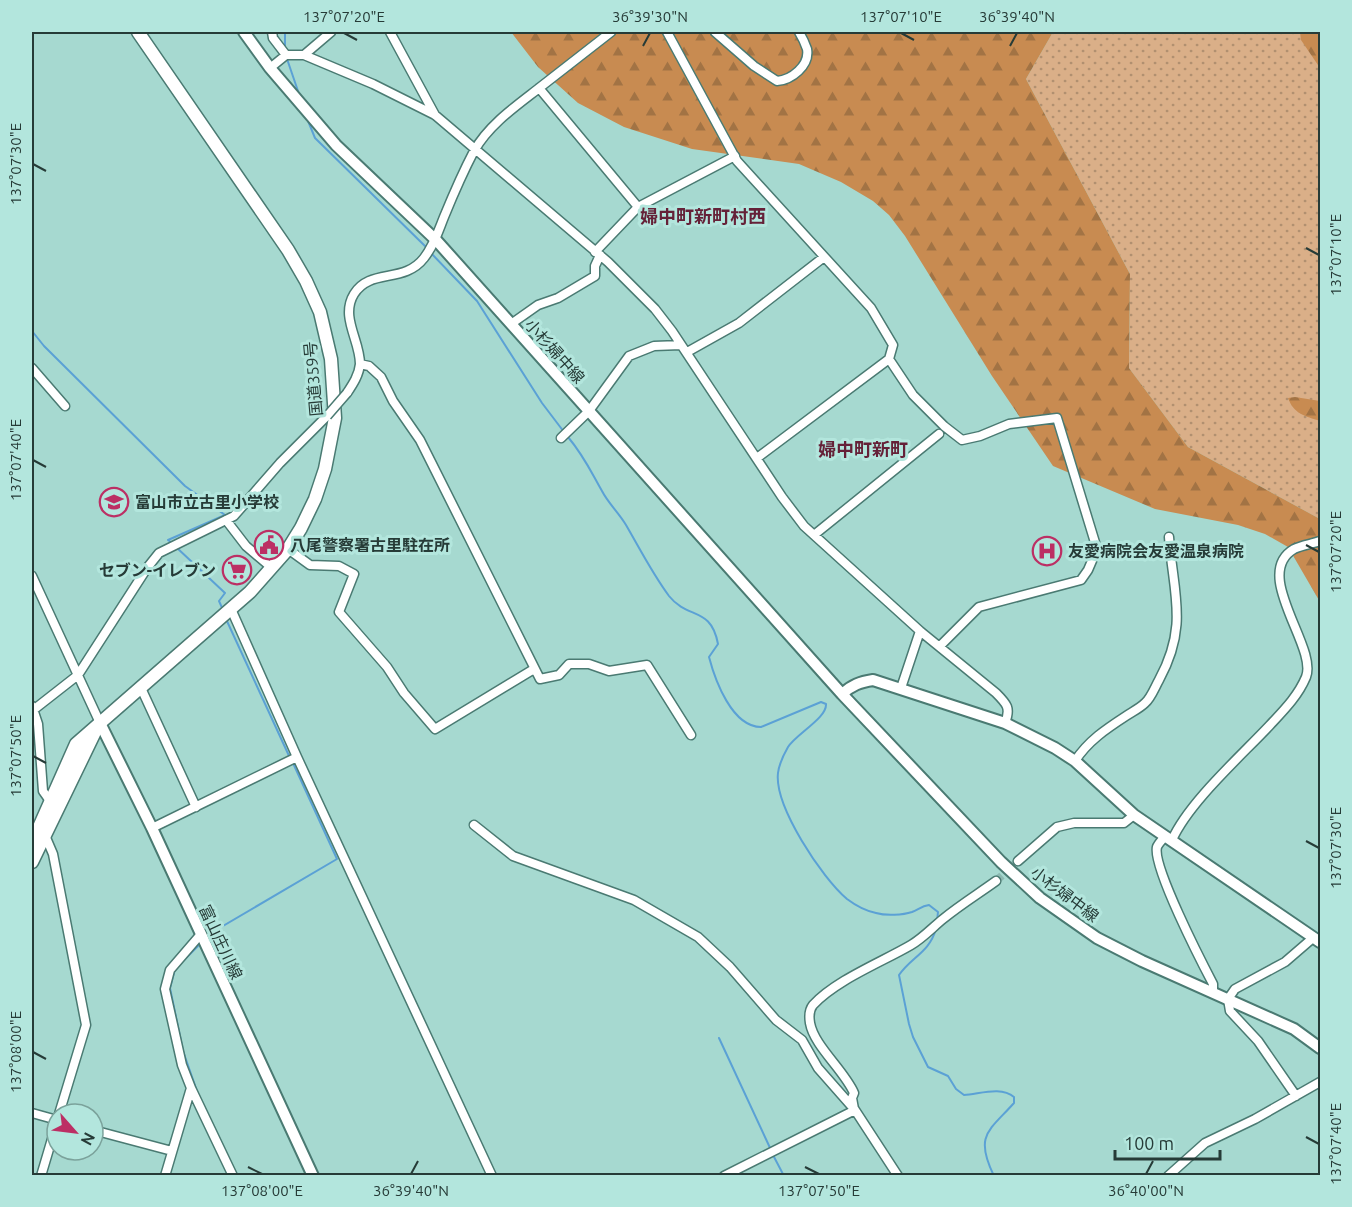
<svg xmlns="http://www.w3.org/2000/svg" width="1352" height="1207" viewBox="0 0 1352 1207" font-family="Ubuntu,'Noto Sans JP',sans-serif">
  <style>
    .grass { fill: url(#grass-dots) }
    .forest { fill: url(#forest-firs) }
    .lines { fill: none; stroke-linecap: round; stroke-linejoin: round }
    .stream { stroke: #5ba1d5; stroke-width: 2 }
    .minor-tunnel { stroke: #8cb9b1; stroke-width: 8; stroke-dasharray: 8 4; stroke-linecap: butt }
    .minor-casing { stroke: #4a7a72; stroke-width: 11 }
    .major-casing { stroke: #4a7a72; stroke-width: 14 }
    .highway-casing { stroke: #4a7a72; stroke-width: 15 }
    .minor { stroke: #fff; stroke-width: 8 }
    .major { stroke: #fff; stroke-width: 10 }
    .highway { stroke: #fff; stroke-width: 12 }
    .minor-bridge-casing { stroke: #4a7a72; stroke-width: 11; stroke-linecap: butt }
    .minor-bridge { stroke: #fff; stroke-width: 8 }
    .ticks { fill: none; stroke: #263b37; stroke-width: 2 }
    .labels { text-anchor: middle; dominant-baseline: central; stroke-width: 6; stroke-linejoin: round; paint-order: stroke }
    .street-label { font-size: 16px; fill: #263b37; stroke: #b3e6dd }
    .poi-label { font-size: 16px; font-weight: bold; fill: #263b37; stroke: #b3e6dd; text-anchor: start }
    .neighbourhood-label { font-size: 18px; font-weight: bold; fill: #652138; stroke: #b3e6dd }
    .neatline { fill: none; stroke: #263b37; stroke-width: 2 }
    .ticks-label { font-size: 15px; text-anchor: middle; fill: #263b37 }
  </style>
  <defs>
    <pattern id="grass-dots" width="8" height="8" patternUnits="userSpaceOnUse" patternTransform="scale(1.5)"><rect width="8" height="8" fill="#daaf88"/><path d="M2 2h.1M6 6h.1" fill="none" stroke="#b19070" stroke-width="1.8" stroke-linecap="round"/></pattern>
    <pattern id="forest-firs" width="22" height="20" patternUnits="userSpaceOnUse" patternTransform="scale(1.5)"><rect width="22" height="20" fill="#c88b51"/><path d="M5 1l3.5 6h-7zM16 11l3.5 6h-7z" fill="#a27344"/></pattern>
  </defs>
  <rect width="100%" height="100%" fill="#a6d9d0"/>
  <!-- grass -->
  <path class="grass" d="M1053,32H1320V519L1188,447L1129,368L1130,274L1026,79Z"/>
  <!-- forest -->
  <path class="forest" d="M511,32H1053L1026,79L1130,274L1129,368L1188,447L1320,519V602L1288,547L1265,534L1238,525L1155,509L1053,466L992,376L905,236L889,215L873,201L841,182L799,164L692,149L624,127L578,103L538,67Z
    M1300,32H1320V68L1301,40Z
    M1295,397L1320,401V421C1305,416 1294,414 1288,398Z"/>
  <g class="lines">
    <!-- stream -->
    <path class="stream" d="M285,32V48
      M286,56L299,94
      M306,116L315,138L427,248
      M430,252L477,301L542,403L564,432
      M32,331L44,346L185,486L225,515L168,540L172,543
      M568,437C584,456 590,470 602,491C608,503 619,513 626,525C640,549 652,573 669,596C688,620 711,606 718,644L709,657C715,680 732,727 761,727L821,702L826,704C827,718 796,734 788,747C784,754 779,765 778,773C774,806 822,878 847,899C855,905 866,911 876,913C886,916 903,915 912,912C919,909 922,906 929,905L938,912L937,921
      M176,547L225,593L219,601L223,610
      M226,619L290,758
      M936,929C929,953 911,957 899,975L909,1024L913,1037L928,1067L948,1076L956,1089L964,1095C980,1094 1001,1086 1014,1097V1103C989,1131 974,1135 994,1176
      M206,937L211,933L337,859L293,763
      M183,961L200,944
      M175,969L170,988L183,1051L198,1094
      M719,1038L771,1150
      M773,1155L784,1176"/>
    <!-- minor-tunnel -->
    <path class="minor-tunnel" d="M996,881L1018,861"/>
    <!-- minor casing -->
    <g class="minor-casing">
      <path id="minor" d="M272,32L273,38L286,55
        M390,32L435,115
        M667,32L737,161L871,308L893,345L889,359L757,458
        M715,32L754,66L777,81C791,80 810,66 807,49C805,43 802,37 799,32
        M304,55L331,32
        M270,68L286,55H304L373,84L435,115L608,262L655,309L672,331L782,497L804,526L920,631L996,693C1007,704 1011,708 1005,723
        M539,88L638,207L735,156
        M595,252L638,207
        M511,324L538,305L558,298L595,276V266L600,255
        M689,351L739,323L824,257
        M889,359L913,395L944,426L962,440L980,436L1009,424L1057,418L1097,549L1088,570L1081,580L979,607L940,646
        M360,364L369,366L381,377L393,401L420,440L540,679L559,675L569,664H589L609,671L647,665L691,735
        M32,368L65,406
        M347,393C353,384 359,375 360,364C360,340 340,317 354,294C370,268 404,284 424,258C434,245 438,232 444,217C453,195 463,172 474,151C490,123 519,104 543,85C566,67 589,49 611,32
        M561,438L589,411L629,356L654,346L681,345
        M226,520L246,546L272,568
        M814,535L939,434
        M288,549L310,565L339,566L354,574L339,612L387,667L404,693L435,729L534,669
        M32,576L100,723
        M231,609L297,757L492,1176
        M141,688L196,807
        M901,688L920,631
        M32,706L38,724L43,791L50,801
        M32,711L78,675L147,568L159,553L234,516L280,463L327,416
        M1075,761C1088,741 1106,729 1126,716C1132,712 1140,708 1145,703C1151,698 1155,687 1159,680C1189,625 1173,593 1169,537
        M474,825L513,856L634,900L698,937L730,967L776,1020L802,1040L818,1068L855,1110L898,1176
        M152,828L297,757
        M44,833L53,854L86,1025L59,1114
        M1165,836C1163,839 1158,844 1157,847C1152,866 1202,963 1213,984V992
        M1172,840C1189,802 1241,756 1270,725C1284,710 1298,696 1306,677C1318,647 1251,574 1294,549C1302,545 1312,544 1320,541
        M1018,861L1057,827L1074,823H1124L1134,815
        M191,1088L233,1176
        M1296,1096L1258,1041L1230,1011L1228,999L1235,989L1285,962L1314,937
        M854,1109L852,1098L854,1093C844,1070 814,1046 810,1023C809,1017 809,1010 813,1005C836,980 882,962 911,945C923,938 933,927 943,919C960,905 978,894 996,881
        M32,1113L57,1120
        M93,1130L172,1151
        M41,1176L57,1122
        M165,1176L191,1088L182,1065L165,989L170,970L201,934
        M724,1176L855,1110
        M1168,1176L1205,1143L1255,1119L1320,1082"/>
    </g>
    <!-- major casing -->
    <g class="major-casing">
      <path id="major" d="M244,32L270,68L336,145L436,240L842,694L1001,862L1040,898L1097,938L1142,961L1294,1029L1320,1048
        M842,694C852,685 860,682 873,680L1005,723L1055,748L1075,761L1134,815L1320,942
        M100,723L152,828L313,1176"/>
    </g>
    <!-- highway casing -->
    <g class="highway-casing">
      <path id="highway" d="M32,843L76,744L250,592L288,549L301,528L315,499L325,469L335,418L331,359L320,312L306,281L288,250L138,32
        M32,862L95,732"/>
    </g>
    <!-- minor -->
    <use href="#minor" class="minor"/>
    <!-- major -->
    <use href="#major" class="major"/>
    <!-- highway -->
    <use href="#highway" class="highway"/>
    <!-- minor-bridge casing -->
    <g class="minor-bridge-casing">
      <path id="minor-bridge" d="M327,416L347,393"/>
    </g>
    <!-- minor-bridge -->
    <use href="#minor-bridge" class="minor-bridge"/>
  </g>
  <!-- ticks -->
  <path class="ticks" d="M344,33L357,40M901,33L914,40M643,46L650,33M1010,46L1017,33M33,164L46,171M1306,248L1319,255M33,460L46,467M1306,545L1319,552M33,756L46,763M1306,841L1319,848M33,1052L46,1059M1306,1137L1319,1144M248,1167L262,1174M805,1167L819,1174M411,1174L418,1161M1146,1174L1153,1161"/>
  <!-- icons -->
  <defs>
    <g id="school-ring" transform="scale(1.5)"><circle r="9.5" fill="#b3e6dd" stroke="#bc2f64" stroke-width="1.5"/><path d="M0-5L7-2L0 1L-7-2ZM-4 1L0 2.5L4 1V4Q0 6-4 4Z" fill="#bc2f64"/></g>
    <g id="civic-ring" transform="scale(1.5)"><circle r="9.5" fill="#b3e6dd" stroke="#bc2f64" stroke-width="1.5"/><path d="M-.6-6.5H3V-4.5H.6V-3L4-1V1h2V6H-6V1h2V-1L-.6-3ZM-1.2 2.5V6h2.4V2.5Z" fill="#bc2f64"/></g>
    <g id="hospital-ring" transform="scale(1.5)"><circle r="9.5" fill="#b3e6dd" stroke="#bc2f64" stroke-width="1.5"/><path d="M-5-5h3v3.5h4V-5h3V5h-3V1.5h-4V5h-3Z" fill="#bc2f64"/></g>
    <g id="supermarket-ring" transform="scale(1.5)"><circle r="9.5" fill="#b3e6dd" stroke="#bc2f64" stroke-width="1.5"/><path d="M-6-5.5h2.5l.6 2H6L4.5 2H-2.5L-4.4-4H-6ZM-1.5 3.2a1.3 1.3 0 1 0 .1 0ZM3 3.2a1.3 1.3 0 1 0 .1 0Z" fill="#bc2f64"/></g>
  </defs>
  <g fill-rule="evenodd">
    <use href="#school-ring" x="114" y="502"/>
    <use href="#civic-ring" x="269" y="545"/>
    <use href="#hospital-ring" x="1047" y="551"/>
    <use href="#supermarket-ring" x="237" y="570"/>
  </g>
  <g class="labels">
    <!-- street labels -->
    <g class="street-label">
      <text transform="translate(555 351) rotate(48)">小杉婦中線</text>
      <text transform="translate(313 379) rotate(-95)">国道359号</text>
      <text transform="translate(1065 894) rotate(37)">小杉婦中線</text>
      <text transform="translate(221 942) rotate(65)">富山庄川線</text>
    </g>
    <!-- poi labels -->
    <g class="poi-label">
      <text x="135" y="502">富山市立古里小学校</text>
      <text x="290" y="545">八尾警察署古里駐在所</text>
      <text x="1068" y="551">友愛病院会友愛温泉病院</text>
      <text x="216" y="570" text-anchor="end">セブン-イレブン</text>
    </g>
    <!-- neighbourhood labels -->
    <g class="neighbourhood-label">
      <text x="703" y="216">婦中町新町村西</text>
      <text x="863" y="449">婦中町新町</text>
    </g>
  </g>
  <!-- border -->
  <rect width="1352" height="1207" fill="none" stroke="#b3e6dd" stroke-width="66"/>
  <!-- north arrow -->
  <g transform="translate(75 1132) rotate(118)"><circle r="28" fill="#b3e6dd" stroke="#7ba29b" stroke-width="1.5"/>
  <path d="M0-4.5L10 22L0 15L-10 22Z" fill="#bc2f64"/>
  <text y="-9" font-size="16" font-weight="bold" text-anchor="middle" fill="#263b37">N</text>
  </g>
  <!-- scale -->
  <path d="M1115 1150v9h105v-9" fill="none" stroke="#263b37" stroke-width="3"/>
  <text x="1124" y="1150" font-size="18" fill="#263b37" stroke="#b3e6dd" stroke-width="4.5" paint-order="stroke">100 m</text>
  <rect x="33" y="33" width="1286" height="1141" class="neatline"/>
  <g class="ticks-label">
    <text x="344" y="22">137°07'20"E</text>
    <text x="650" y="22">36°39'30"N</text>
    <text x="901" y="22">137°07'10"E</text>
    <text x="1017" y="22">36°39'40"N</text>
    <text transform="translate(16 164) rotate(-90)" y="5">137°07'30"E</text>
    <text transform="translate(1336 255) rotate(-90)" y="5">137°07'10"E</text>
    <text transform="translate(16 460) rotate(-90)" y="5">137°07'40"E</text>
    <text transform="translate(1336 552) rotate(-90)" y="5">137°07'20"E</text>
    <text transform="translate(16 756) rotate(-90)" y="5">137°07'50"E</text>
    <text transform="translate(1336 848) rotate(-90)" y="5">137°07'30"E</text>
    <text transform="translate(16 1052) rotate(-90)" y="5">137°08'00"E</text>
    <text transform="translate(1336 1144) rotate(-90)" y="5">137°07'40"E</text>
    <text x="262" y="1196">137°08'00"E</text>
    <text x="411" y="1196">36°39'40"N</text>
    <text x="819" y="1196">137°07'50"E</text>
    <text x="1146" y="1196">36°40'00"N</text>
  </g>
</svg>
